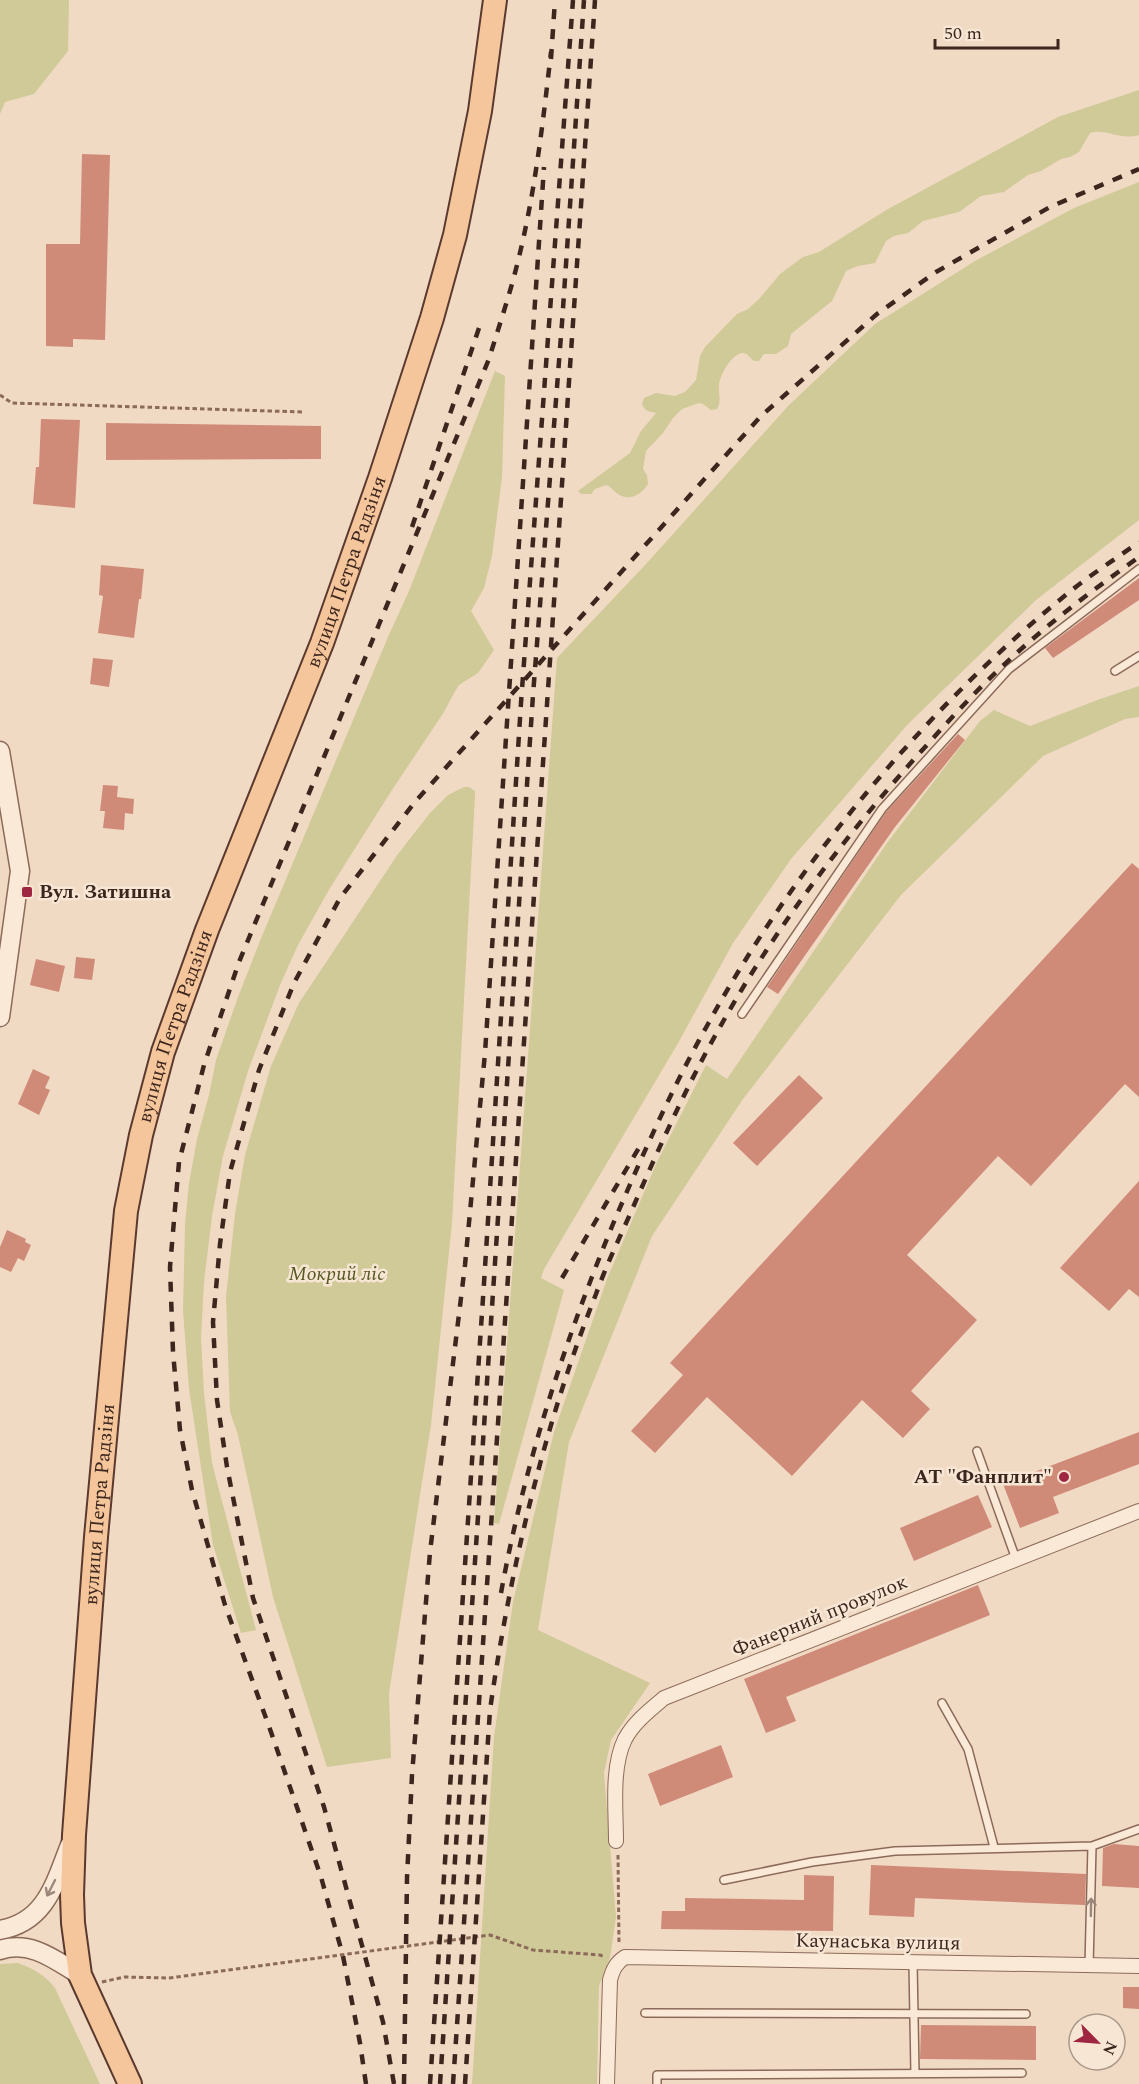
<svg xmlns="http://www.w3.org/2000/svg" width="1139" height="2084" viewBox="0 0 1139 2084" font-family="Spectral,serif">
  <style>
    .green { fill: #cfca97 }
    .building { fill: #d08a78 }
    .lines { fill: none; stroke-linecap: round; stroke-linejoin: round }
    .service-casing { stroke: #8c6a59; stroke-width: 10 }
    .minor-casing { stroke: #8c6a59; stroke-width: 16 }
    .tertiary-casing { stroke: #8c6a59; stroke-width: 21 }
    .primary-casing { stroke: #5a392e; stroke-width: 26 }
    .path { stroke: #8c6a59; stroke-width: 3; stroke-dasharray: 4.5 3; stroke-linecap: butt }
    .service { stroke: #fbe9d8; stroke-width: 7 }
    .minor { stroke: #fbe9d8; stroke-width: 14 }
    .tertiary { stroke: #fbe9d8; stroke-width: 18 }
    .primary { stroke: #f5c69b; stroke-width: 22 }
    .rail { stroke: #3c261e; stroke-width: 4.5; stroke-dasharray: 10 10; stroke-linecap: butt }
    .oneway { stroke: #9c887b }
    .poi-dot { fill: #9f2640; stroke: #f7e6d4; stroke-width: 2 }
    .labels { text-anchor: middle; dominant-baseline: central; stroke-width: 5; stroke-linejoin: round; paint-order: stroke }
    .street-label { font-size: 20px; fill: #3c261e; stroke: #f7e6d4 }
    .poi-label { font-size: 20px; font-weight: bold; fill: #3c261e; stroke: #f7e6d4; text-anchor: start }
    .park-label { font-size: 20px; font-style: italic; fill: #575924; stroke: #f7e6d4 }
  </style>
  <rect width="100%" height="100%" fill="#f0dac4"/>
  <!-- green -->
  <path class="green" d="M0,0H69L68,51L34,94L5,102L0,114Z
    M1139,90V135C1120,141 1107,128 1090,133L1079,152L1070,157L1061,159L1041,171L1028,175L1004,192L981,196L959,212L923,221L908,233L894,236L886,241L875,263L858,266L846,271L832,301L791,334L788,346L776,354H764L759,361H754C750,358 747,352 742,353C731,355 720,375 719,385C718,394 722,401 717,409L711,410L703,404L699,403L682,409L673,418L663,433L646,451L643,469L647,475L648,484C642,494 630,502 618,494C613,491 612,487 606,485L595,489L591,494H581L578,491L630,453L641,431L656,413C649,411 645,412 642,404L644,398L656,393L675,396L685,392L696,380L700,356L705,347L737,314L748,309L760,298L780,274L803,257L819,252L888,209L1058,117Z
    M1139,182V520L1036,600L908,724L791,859L733,943L677,1045L544,1269L541,1278L564,1290L499,1524L494,1523L557,658L647,563L789,405L875,324L975,261L1074,208Z
    M495,371L505,376L502,477L492,556L484,588L471,611L494,650L478,673L459,685L454,693L444,712L392,790L330,888L298,945L280,985L248,1071L223,1156L212,1216L204,1282L201,1338L204,1393L212,1463L256,1630L241,1633L213,1545L189,1389L183,1311L185,1225L189,1183L197,1139L209,1095L216,1060L238,997L262,936L388,637L409,591Z
    M1139,686V717L1125,719L1043,756L901,895L743,1099L652,1236L569,1442L538,1630L650,1683L611,1740L604,1773L616,1917L610,1958L599,1986L597,2084H472L494,1737L513,1602L554,1432L607,1279L657,1162L706,1065L727,1079L887,843L980,721L994,710L1030,726L1100,699Z
    M464,787H469L475,791V796L452,1223L431,1425L389,1693L391,1758L327,1767L273,1597L238,1435L230,1412L226,1297L235,1214L245,1155L271,1066L299,1003L398,854L430,813L448,795Z
    M18,1963C34,1969 45,1975 55,1988L100,2084H0V1964Z"/>
  <!-- building -->
  <path class="building" d="M82,154L110,155L105,340L73,339V347L46,346V244H80Z
    M41,419L80,420L75,508L33,504L36,467H39Z
    M106,423L321,426V459L106,460Z
    M101,565L144,569L141,599H139L134,638L98,633L103,596L99,595Z
    M1139,578V600L1053,658L1045,648Z
    M93,658L113,660L109,687L90,684Z
    M958,734L965,740L895,827L778,994L767,987L886,812Z
    M103,785L118,786L117,797L134,799L133,814L125,813L124,830L103,828L105,811H100Z
    M1132,863L1139,869V1097L1125,1084L1031,1186L998,1156L907,1255L977,1320L911,1391L930,1409L903,1438L862,1400L792,1476L707,1397L655,1453L631,1431L683,1375L670,1363Z
    M76,957L95,959L92,980L74,978Z
    M36,959L65,966L59,992L30,985Z
    M33,1069L50,1077L45,1088L50,1090L39,1115L18,1104Z
    M799,1075L823,1098L757,1166L733,1143Z
    M1139,1181V1297L1129,1289L1109,1311L1060,1268Z
    M7,1230L26,1239L25,1242L31,1245L24,1261L18,1258L11,1272L0,1267V1247Z
    M1139,1432V1464L1053,1497L1059,1513L1020,1528L1003,1484Z
    M978,1495L992,1527L914,1561L900,1528Z
    M978,1585L990,1615L786,1697L796,1721L766,1733L744,1679Z
    M721,1745L733,1777L660,1806L648,1774Z
    M1114,1844L1139,1846V1888L1102,1886L1103,1848Z
    M871,1865L1086,1874L1085,1905L915,1898L914,1917L869,1915Z
    M804,1875L834,1876L833,1931L661,1929L662,1911H685V1898L804,1900Z
    M1123,1987H1139V2009L1123,2008Z
    M921,2025L1036,2026V2060L920,2059Z"/>
  <g class="lines">
    <!-- service casing -->
    <g class="service-casing">
      <path id="service" d="M1115,671L1139,656
        M742,1014L882,809L1009,669L1139,569
        M977,1451L1016,1559
        M942,1703L968,1749L994,1847
        M724,1880L812,1862L895,1851L1092,1846L1139,1829
        M913,1963L915,2073
        M1089,1966L1092,1846
        M645,2013L1026,2014
        M657,2084V2075L1022,2073"/>
    </g>
    <!-- minor casing -->
    <g class="minor-casing">
      <path id="minor" d="M616,1841C616,1810 611,1767 625,1739C634,1722 650,1710 664,1698L1139,1511
        M607,2084L610,1980C613,1969 616,1963 625,1957L1139,1966"/>
    </g>
    <!-- tertiary casing -->
    <g class="tertiary-casing">
      <path id="tertiary" d="M0,751L20,871L0,1017
        M0,1930C46,1922 55,1883 70,1845
        M0,1950C31,1940 55,1960 80,1975"/>
    </g>
    <!-- primary casing -->
    <g class="primary-casing">
      <g id="primary">
        <path id="s1" d="M130,2084L80,1975L73,1923L72,1895L74,1835L96,1537L126,1211L141,1135L163,1052L207,930L322,643L380,478L432,318L455,235L480,111L495,0"/>
      </g>
    </g>
    <!-- path -->
    <path class="path" d="M0,395L12,403L303,412
      M618,1855L619,1944
      M102,1982L124,1977L169,1978L490,1935L533,1950L600,1955L605,1957"/>
    <!-- service -->
    <use href="#service" class="service"/>
    <!-- minor -->
    <use href="#minor" class="minor"/>
    <!-- tertiary -->
    <use href="#tertiary" class="tertiary"/>
    <!-- primary -->
    <use href="#primary" class="primary"/>
    <!-- rail -->
    <path class="rail" d="M551,59L555,0
      M412,527L479,328
      M562,1278L640,1146
      M501,1593C524,1466 564,1343 613,1224C642,1156 672,1088 708,1024C796,863 929,704 1072,590C1093,573 1117,558 1139,542
      M366,2084L360,2043L343,1956L321,1877L271,1732L225,1605L192,1490L180,1430L173,1352L170,1267L179,1162L204,1065L239,962L489,359C499,326 510,294 518,261C535,193 543,122 551,52
      M394,2084L383,2022L324,1807L253,1598L227,1467L217,1400L213,1322L220,1244L230,1172L259,1070L294,983L340,898L415,802L761,416L877,314L936,272L1050,207L1139,169
      M404,2084L407,1878L412,1775L430,1552L465,1265L485,1053L544,167
      M430,2084L484,1283L521,703L573,0
      M440,2084L533,695L562,323L584,0
      M453,2084L595,0
      M465,2084L490,1710C510,1570 544,1425 596,1294C606,1266 619,1239 631,1212C658,1150 686,1087 720,1027C774,930 842,840 916,757C945,725 974,692 1006,663C1047,624 1093,590 1139,557"/>
  </g>
  <!-- one-way arrows -->
  <defs><path id="oneway-shaft" d="M-6 0H5M1.5-3L5.5 0L1.5 3" fill="none" stroke-width="1.6" stroke-linecap="round" stroke-linejoin="round" transform="scale(1.5)"/></defs>
  <g class="oneway">
    <use href="#oneway-shaft" transform="translate(51 1888) rotate(117)"/>
    <use href="#oneway-shaft" transform="translate(1091 1907) rotate(-89)"/>
  </g>
  <!-- markers -->
  <g class="poi-dot">
    <rect x="21" y="886" width="12" height="12" rx="3"/>
    <circle cx="1064" cy="1477" r="6"/>
  </g>
  <g class="labels">
    <!-- street labels -->
    <g class="street-label">
      <text stroke="none"><textPath href="#s1" startOffset="1564">вулиця Петра Радзіня</textPath></text>
      <text stroke="none"><textPath href="#s1" startOffset="1078">вулиця Петра Радзіня</textPath></text>
      <text stroke="none"><textPath href="#s1" startOffset="592">вулиця Петра Радзіня</textPath></text>
      <text transform="translate(820 1616) rotate(-22)">Фанерний провулок</text>
      <text transform="translate(878 1942) rotate(1)">Каунаська вулиця</text>
    </g>
    <!-- poi labels -->
    <g class="poi-label">
      <text x="39" y="892">Вул. Затишна</text>
      <text x="1052" y="1477" text-anchor="end">АТ "Фанплит"</text>
    </g>
    <!-- park labels -->
    <g class="park-label">
      <text x="337" y="1274">Мокрий ліс</text>
    </g>
  </g>
  <!-- north arrow -->
  <g transform="translate(1097 2042) rotate(115)"><circle r="28" fill="#f7e6d4" stroke="#ac998b" stroke-width="1.5"/>
  <path d="M0-4.5L10 22L0 15L-10 22Z" fill="#9f2640"/>
  <text y="-9" font-size="16" font-weight="bold" text-anchor="middle" fill="#3c261e">N</text>
  </g>
  <!-- scale -->
  <path d="M935 39v9h123v-9" fill="none" stroke="#3c261e" stroke-width="3"/>
  <text x="944" y="39" font-size="18" fill="#3c261e" stroke="#f7e6d4" stroke-width="4.5" paint-order="stroke">50 m</text>
</svg>
